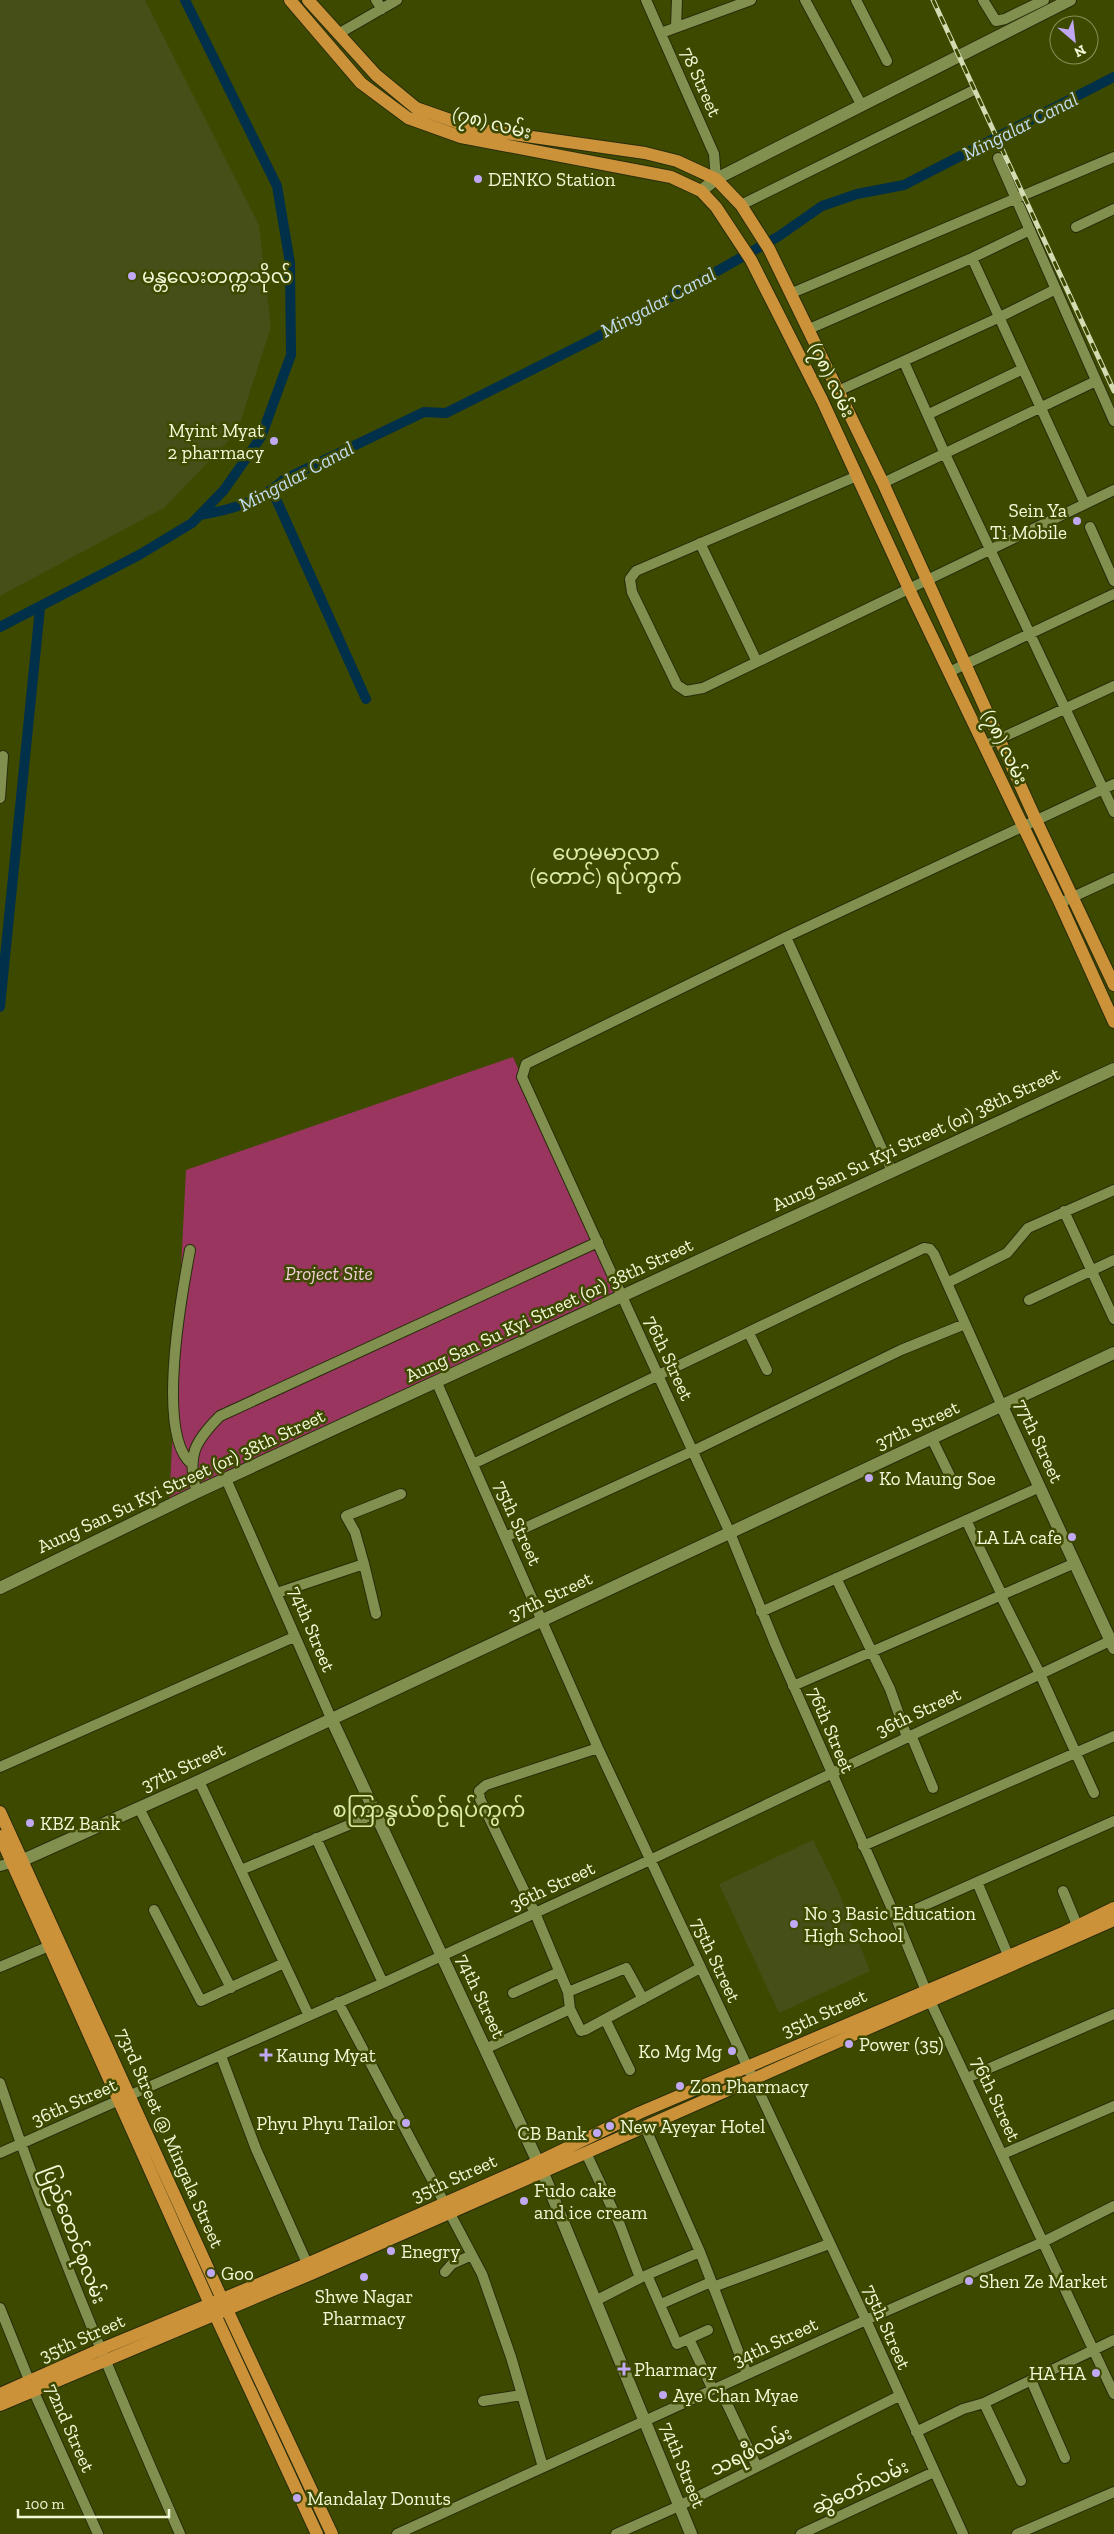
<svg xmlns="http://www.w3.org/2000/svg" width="1114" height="2534" viewBox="0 0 1114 2534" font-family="'Zilla Slab','Noto Sans Myanmar',serif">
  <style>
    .built { fill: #454f17 }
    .green { fill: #99355e }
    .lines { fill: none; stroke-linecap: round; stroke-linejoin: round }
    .canal { stroke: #00304a; stroke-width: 10 }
    .minor-casing { stroke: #272d0b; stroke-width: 12 }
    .tertiary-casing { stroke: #272d0b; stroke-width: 14 }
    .primary-casing { stroke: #272d0b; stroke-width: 14 }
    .minor { stroke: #82904f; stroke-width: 10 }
    .tertiary { stroke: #82904f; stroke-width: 12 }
    .primary { stroke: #cc9239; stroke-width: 12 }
    .rail-casing { stroke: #d2dbb2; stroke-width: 5 }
    .rail { stroke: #3e4900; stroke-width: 3; stroke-dasharray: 9; stroke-linecap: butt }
    .poi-dot { fill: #c0a8f3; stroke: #3e4900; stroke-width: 2 }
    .labels { text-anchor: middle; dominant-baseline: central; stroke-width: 5; stroke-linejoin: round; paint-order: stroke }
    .street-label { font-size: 19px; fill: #f1f9d7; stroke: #3e4900 }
    .poi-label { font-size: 19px; fill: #f1f9d7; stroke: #3e4900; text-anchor: start }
    .park-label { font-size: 19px; font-style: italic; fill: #f0cfd8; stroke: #3e4900 }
    .water-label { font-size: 20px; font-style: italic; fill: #c2ddf0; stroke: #3e4900 }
    .quarter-label { font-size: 21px; fill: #dbeba7; stroke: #3e4900 }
  </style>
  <rect width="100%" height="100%" fill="#3e4900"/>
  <!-- built -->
  <path class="built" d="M0,0H145L259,225L271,327L237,432L164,508L0,596Z
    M813,1840L838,1890L870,1971L779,2013L719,1884Z"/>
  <!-- green -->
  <path class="green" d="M513,1057L621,1298L169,1506L186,1170Z"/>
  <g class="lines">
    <!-- canal -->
    <path class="canal" d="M272,490L366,699
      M200,515C230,510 260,502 283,480L424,412L446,413L595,338L691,286L779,236L822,206L857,194L904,185L1114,77
      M0,627L139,555L192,523L224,490L261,437L291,355L290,263L277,186L185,0
      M0,1007L40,608"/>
    <!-- minor casing -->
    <g class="minor-casing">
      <path id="minor" d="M376,0L382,9
        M646,0L714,154L716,179
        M805,0L861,104
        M856,0L887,61
        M983,0L996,21L1005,19L1044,0
        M676,27L677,0
        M661,33L751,0
        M338,34L397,0
        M998,158L1114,421
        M741,205L972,91
        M1076,227L1114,209
        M972,258L1085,504
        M792,293L1114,157
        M809,329L972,258L1030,230
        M904,362L945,454L1114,812
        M838,391L1000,317L1056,289
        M929,414L1023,369
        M857,476L636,571L630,579L632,592L677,685L686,691L703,688L1114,490
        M883,483L1096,381
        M1090,527L1114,581
        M700,543L757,662
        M949,672L1114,594
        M984,746L1114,686
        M1114,784L786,937L526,1064L522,1077L730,1533L776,1646L896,1918L931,2003L1114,2394
        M0,798L3,756
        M1060,903L1114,878
        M786,937L892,1171
        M1064,1211L1114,1319
        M190,1250C182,1292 155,1436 192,1464
        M947,1283L1007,1253L1028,1228L1114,1190
        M1029,1300L1114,1260
        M749,1333L767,1370
        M437,1383L598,1748L866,2320L963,2534
        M932,1439L951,1478
        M473,1464L924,1248L930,1249L934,1254L1002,1406
        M226,1479L331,1718
        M197,1492C186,1456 195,1441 220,1416L598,1242
        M966,1520L1002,1595
        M505,1537L693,1451L901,1350L965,1324
        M364,1564L355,1532L346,1516L401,1494
        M836,1578L890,1689L907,1737
        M277,1593L364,1564L376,1614
        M1001,1596L1040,1674L1094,1793
        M761,1612L1040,1487
        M793,1686L1075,1563
        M911,1735L933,1788
        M598,1748L486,1785L479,1791L480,1799L535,1913L568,1992L570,2009L581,2031L585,2030L700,1968
        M0,1767L294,1637
        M199,1781L309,2016
        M139,1808L231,1988
        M316,1838L383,1983
        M863,1846L1114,1736
        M0,1866L18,1861
        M241,1870L375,1814
        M977,1882L1008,1955
        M1063,1891L1077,1925
        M154,1910L201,2001L284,1963
        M896,1918L1114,1821
        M0,1967L54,1944
        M568,1992L626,1968L643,1999
        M513,1993L559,1972
        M338,2002L482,2274L511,2357L543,2467
        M605,2019L630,2070
        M485,2049L570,2009
        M221,2056L256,2149L310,2270
        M967,2078L1114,2014
        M0,2083C52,2237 115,2386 180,2534
        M645,2127L700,2252L747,2374
        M0,2153L383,1983L650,1860L1114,1639
        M586,2153L620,2225L640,2278
        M1003,2154L1114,2106
        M445,2272L452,2264L472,2255
        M647,2275L677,2344L708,2330
        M713,2287L829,2244
        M595,2301L640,2278L700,2252
        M661,2304L711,2282
        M0,2308L33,2390L98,2534
        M689,2339L713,2390
        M1031,2380L1065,2458
        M719,2387L757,2467
        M483,2401L522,2395
        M984,2403L1021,2481
        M916,2432L963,2409L984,2403L1114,2340
        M397,2534L866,2320L1043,2242L1114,2206
        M616,2534L679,2506L899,2396
        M801,2534L934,2472
        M1017,2534L1114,2492"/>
    </g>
    <!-- tertiary casing -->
    <g class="tertiary-casing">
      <path id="tertiary" d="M701,191L716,179L1070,0
        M1002,1406L1114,1648
        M0,1588L197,1492L1114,1069
        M331,1718L543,2173L691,2534
        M21,1861L199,1781L1114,1353"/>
    </g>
    <!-- primary casing -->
    <g class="primary-casing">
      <path id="primary" d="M290,0L361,83L408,118L461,137L671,177L701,191L716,207L751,260L822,400L909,589L1060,903L1114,1022
        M308,0L376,75L416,108L476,129L645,153L677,161L716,179L741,205L769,249L883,483L1036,820L1114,985
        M0,1812L222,2299L332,2534
        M0,1836L210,2304L317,2534
        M0,2394L99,2350L307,2264L538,2162L639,2113L1065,1932L1114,1908
        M0,2405L311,2274L1114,1920"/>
    </g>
    <!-- minor -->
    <use href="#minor" class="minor"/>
    <!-- tertiary -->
    <use href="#tertiary" class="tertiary"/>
    <!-- primary -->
    <use href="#primary" class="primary"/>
    <!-- rail casing -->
    <g class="rail-casing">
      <path id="rail" d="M933,0L1114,391"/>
    </g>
    <!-- rail -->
    <use href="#rail" class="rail"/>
  </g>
  <!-- markers -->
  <g class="poi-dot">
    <circle cx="478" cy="179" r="5"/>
    <circle cx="132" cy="276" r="5"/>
    <circle cx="274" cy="441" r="5"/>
    <circle cx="1077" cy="521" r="5"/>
    <circle cx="869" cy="1478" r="5"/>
    <circle cx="1072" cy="1537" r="5"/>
    <circle cx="30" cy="1823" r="5"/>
    <circle cx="794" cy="1924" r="5"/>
    <circle cx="849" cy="2044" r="5"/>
    <circle cx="732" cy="2051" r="5"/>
    <path d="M263.5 2047.5h5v5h5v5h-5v5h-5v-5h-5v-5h5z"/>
    <circle cx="680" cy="2086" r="5"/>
    <circle cx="406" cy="2123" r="5"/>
    <circle cx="610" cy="2126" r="5"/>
    <circle cx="597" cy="2133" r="5"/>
    <circle cx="524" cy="2201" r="5"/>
    <circle cx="391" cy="2251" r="5"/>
    <circle cx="211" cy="2273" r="5"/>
    <circle cx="364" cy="2277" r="5"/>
    <circle cx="969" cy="2281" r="5"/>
    <path d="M621.5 2361.5h5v5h5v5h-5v5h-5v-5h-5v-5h5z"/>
    <circle cx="1096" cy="2373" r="5"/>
    <circle cx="663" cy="2395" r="5"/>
    <circle cx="297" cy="2498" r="5"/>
  </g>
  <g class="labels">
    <!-- street labels -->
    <g class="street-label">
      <text transform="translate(701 82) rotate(66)">78 Street</text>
      <text transform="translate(492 123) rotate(14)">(၇၈) လမ်း</text>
      <text transform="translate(832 380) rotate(64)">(၇၈) လမ်း</text>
      <text transform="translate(1005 747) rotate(64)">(၇၈) လမ်း</text>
      <text transform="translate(916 1139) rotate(-25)">Aung San Su Kyi Street (or) 38th Street</text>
      <text transform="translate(549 1310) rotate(-25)">Aung San Su Kyi Street (or) 38th Street</text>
      <text transform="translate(669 1358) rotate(65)">76th Street</text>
      <text transform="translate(917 1425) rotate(-25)">37th Street</text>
      <text transform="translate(1039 1441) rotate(65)">77th Street</text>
      <text transform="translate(181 1481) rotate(-25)">Aung San Su Kyi Street (or) 38th Street</text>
      <text transform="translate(518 1523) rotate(66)">75th Street</text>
      <text transform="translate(550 1596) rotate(-25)">37th Street</text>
      <text transform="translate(312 1629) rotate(67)">74th Street</text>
      <text transform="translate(918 1712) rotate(-25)">36th Street</text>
      <text transform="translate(831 1730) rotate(67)">76th Street</text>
      <text transform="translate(183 1767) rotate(-25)">37th Street</text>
      <text transform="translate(552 1886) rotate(-25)">36th Street</text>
      <text transform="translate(716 1960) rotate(65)">75th Street</text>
      <text transform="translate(481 1996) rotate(65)">74th Street</text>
      <text transform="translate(824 2013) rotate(-24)">35th Street</text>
      <text transform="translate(996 2099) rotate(65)">76th Street</text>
      <text transform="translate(74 2102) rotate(-24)">36th Street</text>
      <text transform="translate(170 2138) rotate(66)">73rd Street @ Mingala Street</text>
      <text transform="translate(454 2178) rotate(-24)">35th Street</text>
      <text transform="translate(74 2235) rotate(69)">ပြည်ထောင်စုလမ်း</text>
      <text transform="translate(887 2327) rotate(66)">75th Street</text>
      <text transform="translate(82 2338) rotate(-24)">35th Street</text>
      <text transform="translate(775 2342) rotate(-25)">34th Street</text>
      <text transform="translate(70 2428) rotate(66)">72nd Street</text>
      <text transform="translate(751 2451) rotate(-26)">သရဖီလမ်း</text>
      <text transform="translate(683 2465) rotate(68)">74th Street</text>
      <text transform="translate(860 2487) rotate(-25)">ဆွဲတော်လမ်း</text>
    </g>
    <!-- poi labels -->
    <g class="poi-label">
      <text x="488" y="179">DENKO Station</text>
      <text x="142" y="276">မန္တလေးတက္ကသိုလ်</text>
      <text x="264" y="430" text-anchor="end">Myint Myat<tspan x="264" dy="22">2 pharmacy</tspan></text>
      <text x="1067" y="510" text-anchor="end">Sein Ya<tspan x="1067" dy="22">Ti Mobile</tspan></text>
      <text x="879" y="1478">Ko Maung Soe</text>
      <text x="1062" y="1537" text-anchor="end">LA LA cafe</text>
      <text x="40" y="1823">KBZ Bank</text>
      <text x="804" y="1913">No 3 Basic Education<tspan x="804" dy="22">High School</tspan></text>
      <text x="859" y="2044">Power (35)</text>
      <text x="722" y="2051" text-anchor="end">Ko Mg Mg</text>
      <text x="276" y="2055">Kaung Myat</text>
      <text x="690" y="2086">Zon Pharmacy</text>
      <text x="396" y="2123" text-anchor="end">Phyu Phyu Tailor</text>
      <text x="620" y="2126">New Ayeyar Hotel</text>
      <text x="587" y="2133" text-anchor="end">CB Bank</text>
      <text x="534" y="2190">Fudo cake<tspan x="534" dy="22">and ice cream</tspan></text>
      <text x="401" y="2251">Enegry</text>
      <text x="221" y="2273">Goo</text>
      <text x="979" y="2281">Shen Ze Market</text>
      <text x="364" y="2296" text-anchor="middle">Shwe Nagar<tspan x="364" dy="22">Pharmacy</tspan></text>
      <text x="634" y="2369">Pharmacy</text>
      <text x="1086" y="2373" text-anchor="end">HA HA</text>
      <text x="673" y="2395">Aye Chan Myae</text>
      <text x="307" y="2498">Mandalay Donuts</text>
    </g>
    <!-- park labels -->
    <g class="park-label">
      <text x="329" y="1273">Project Site</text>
    </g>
    <!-- water labels -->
    <g class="water-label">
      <text transform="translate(1020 126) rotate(-27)">Mingalar Canal</text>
      <text transform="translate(658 302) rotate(-28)">Mingalar Canal</text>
      <text transform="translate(296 476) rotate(-28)">Mingalar Canal</text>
    </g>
    <!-- quarter labels -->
    <g class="quarter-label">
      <text x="606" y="852">ဟေမမာလာ<tspan x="606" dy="24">(တောင်) ရပ်ကွက်</tspan></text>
      <text x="429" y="1809">စကြာနွယ်စဉ်ရပ်ကွက်</text>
    </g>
  </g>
  <!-- north arrow -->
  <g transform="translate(1074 40) rotate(152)"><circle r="24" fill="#3e4900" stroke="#868f56"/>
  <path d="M0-4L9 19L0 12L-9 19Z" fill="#c0a8f3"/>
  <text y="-8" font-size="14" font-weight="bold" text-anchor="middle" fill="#f1f9d7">N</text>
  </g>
  <!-- scale -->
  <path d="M18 2509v8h151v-8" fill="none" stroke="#f1f9d7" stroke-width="2.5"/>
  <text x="25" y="2509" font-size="15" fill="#f1f9d7" stroke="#3e4900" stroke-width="4" paint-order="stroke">100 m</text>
</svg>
